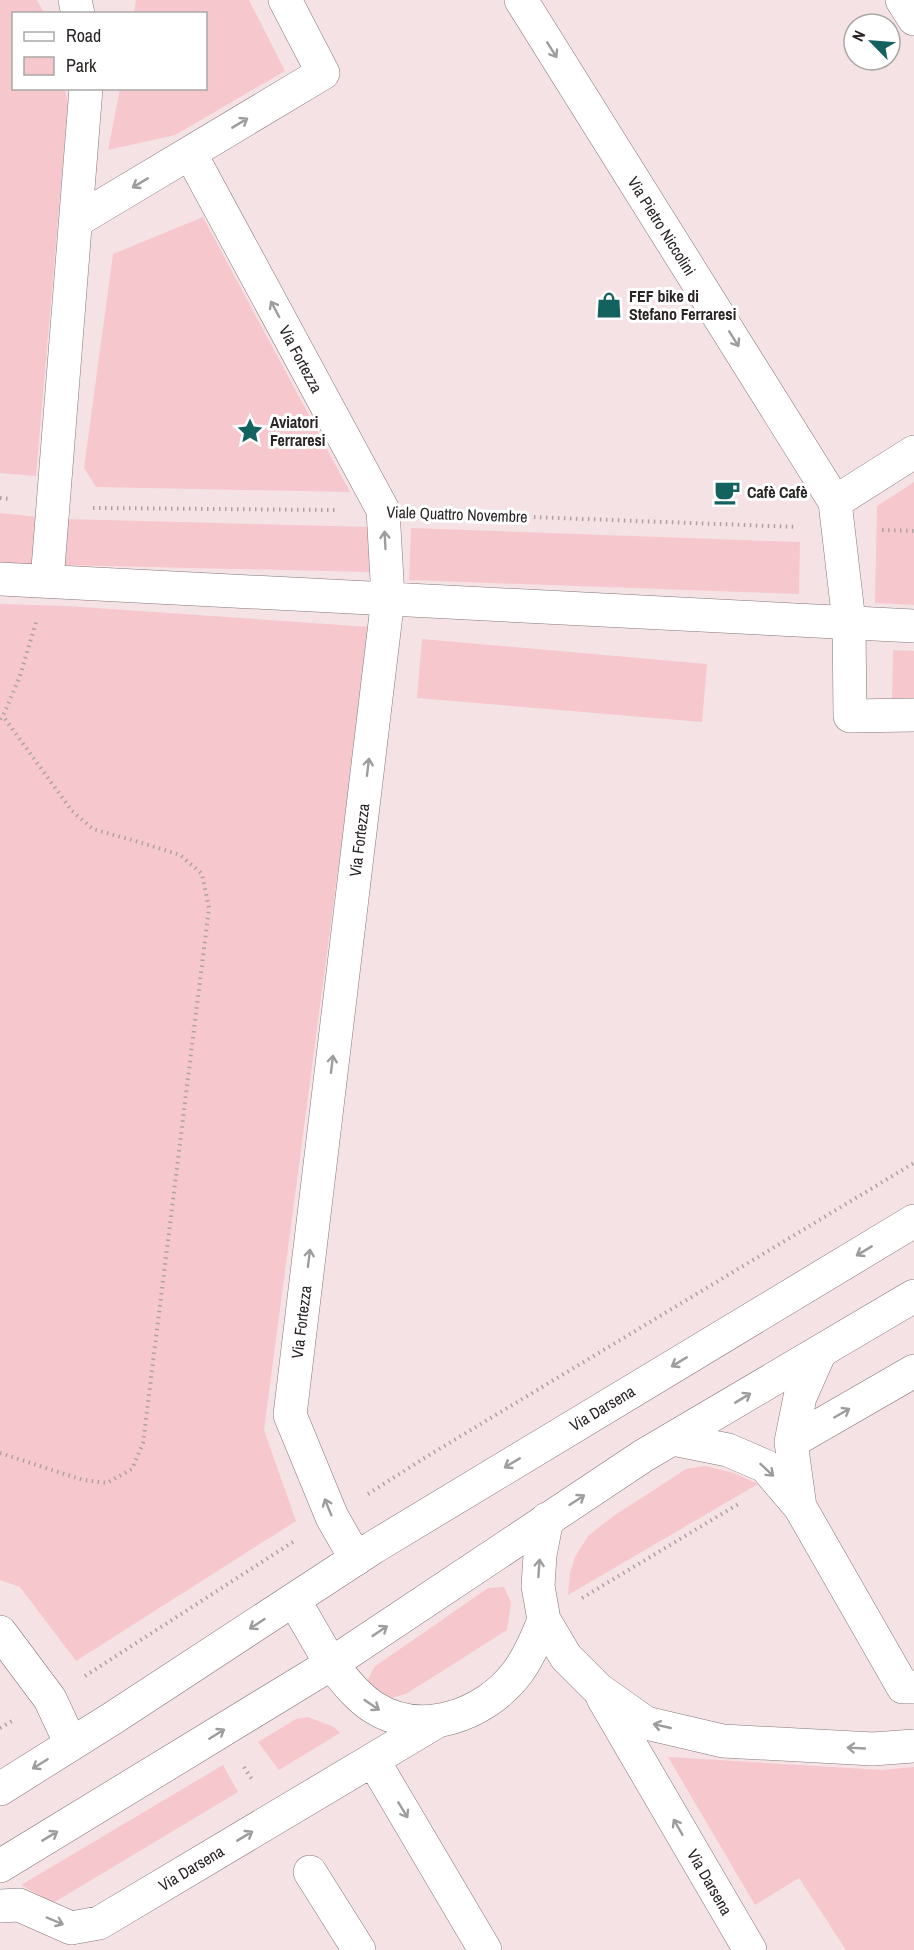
<svg xmlns="http://www.w3.org/2000/svg" width="914" height="1950" viewBox="0 0 914 1950" font-family="'Archivo Narrow',sans-serif">
  <style>
    .green { fill: #f6c8cd }
    .lines { fill: none; stroke-linecap: round; stroke-linejoin: round }
    .minor-casing { stroke: #867678; stroke-width: 34 }
    .major-casing { stroke: #867678; stroke-width: 34 }
    .path { stroke: #afa1a2; stroke-width: 4; stroke-dasharray: 1.5 4.5; stroke-linecap: butt }
    .minor { stroke: #fff; stroke-width: 33 }
    .major { stroke: #fff; stroke-width: 33 }
    .oneway { stroke: #9f9c9c }
    .labels { text-anchor: middle; dominant-baseline: central; stroke-width: 6; stroke-linejoin: round; paint-order: stroke }
    .street-label { font-size: 16px; fill: #2a2424; stroke: #fff }
    .poi-label { font-size: 16px; font-weight: bold; fill: #2a2424; stroke: #fff; text-anchor: start }
  </style>
  <rect width="100%" height="100%" fill="#f5e2e4"/>
  <!-- green -->
  <path class="green" d="M0,0H37L44,13L14,14V88L65,89L68,103L36,476L0,473Z
    M136,0H249L285,71L175,135L108,150L120,89L206,88V14L134,13Z
    M203,217L350,492L96,487L84,468L113,254Z
    M914,482V605L875,603L877,506Z
    M0,513L39,517L35,565L0,563Z
    M66,519L370,527L369,572L65,565Z
    M411,528L800,542L799,594L409,580Z
    M0,604L67,606L370,627L264,1430L296,1521L76,1661L20,1587L0,1580Z
    M422,639L707,664L702,722L417,698Z
    M893,650L914,651V705L892,706Z
    M705,1466L734,1473L758,1484L568,1595L570,1573L575,1557L588,1536L612,1517L686,1469Z
    M504,1587L511,1602L507,1630L406,1694L387,1699L366,1684L374,1667L488,1588Z
    M308,1717L334,1727L340,1733L279,1770L258,1742L296,1719Z
    M668,1757L882,1770L914,1767V1950H846L799,1878L755,1905Z
    M223,1765L238,1792L53,1903L21,1885Z"/>
  <g class="lines">
    <!-- minor casing -->
    <g class="minor-casing">
      <path id="minor" d="M75,0L78,14
        M521,0L835,502L849,622L850,716L914,715
        M902,0L914,19
        M190,153L383,510L388,598L290,1415L332,1517L356,1559
        M76,221L323,73L285,0
        M835,502L914,452
        M0,579L914,626
        M47,581L86,88
        M673,1439L728,1450L765,1466L800,1507L903,1687H914
        M791,1442L914,1371
        M800,1507L791,1442L800,1397L820,1352
        M547,1519L540,1555L538,1586L544,1620L566,1657L598,1689L646,1723L723,1741L873,1749L914,1746
        M0,1632L50,1699L71,1744
        M331,1664C344,1679 356,1696 373,1707C421,1738 484,1716 517,1673C529,1657 537,1638 544,1620
        M603,1698L750,1950
        M373,1760L485,1950
        M310,1872L359,1950
        M0,1906L19,1905L71,1928L99,1923L436,1722"/>
    </g>
    <!-- major casing -->
    <g class="major-casing">
      <path id="major" d="M294,1600L331,1664
        M0,1789L113,1718L374,1547L914,1221
        M0,1866L331,1664L643,1456L914,1296"/>
    </g>
    <!-- path -->
    <path class="path" d="M0,498L11,499
      M93,508L335,510
      M426,513L797,527
      M882,530L914,531
      M0,719L3,716L20,676L36,622
      M0,1453L83,1480L107,1483L132,1469L143,1443L209,908L202,874L180,855L139,842L93,829L72,811L3,716
      M368,1494L426,1457L914,1163
      M582,1598L740,1503
      M85,1676L296,1540
      M0,1728L12,1721
      M244,1767L253,1781"/>
    <!-- minor -->
    <use href="#minor" class="minor"/>
    <!-- major -->
    <use href="#major" class="major"/>
  </g>
  <!-- one-way arrows -->
  <defs><path id="oneway-shaft" d="M-6 0H5M1.5-3L5.5 0L1.5 3" fill="none" stroke-width="1.6" stroke-linecap="round" stroke-linejoin="round" transform="scale(1.5)"/></defs>
  <g class="oneway">
    <use href="#oneway-shaft" transform="translate(552 50) rotate(58)"/>
    <use href="#oneway-shaft" transform="translate(240 123) rotate(-31)"/>
    <use href="#oneway-shaft" transform="translate(140 183) rotate(149)"/>
    <use href="#oneway-shaft" transform="translate(275 309) rotate(-118)"/>
    <use href="#oneway-shaft" transform="translate(734 339) rotate(58)"/>
    <use href="#oneway-shaft" transform="translate(385 540) rotate(-93)"/>
    <use href="#oneway-shaft" transform="translate(368 767) rotate(-83)"/>
    <use href="#oneway-shaft" transform="translate(332 1064) rotate(-83)"/>
    <use href="#oneway-shaft" transform="translate(864 1251) rotate(149)"/>
    <use href="#oneway-shaft" transform="translate(309 1258) rotate(-83)"/>
    <use href="#oneway-shaft" transform="translate(679 1362) rotate(149)"/>
    <use href="#oneway-shaft" transform="translate(743 1398) rotate(-31)"/>
    <use href="#oneway-shaft" transform="translate(842 1413) rotate(-30)"/>
    <use href="#oneway-shaft" transform="translate(512 1463) rotate(149)"/>
    <use href="#oneway-shaft" transform="translate(767 1470) rotate(43)"/>
    <use href="#oneway-shaft" transform="translate(577 1500) rotate(-33)"/>
    <use href="#oneway-shaft" transform="translate(328 1507) rotate(-112)"/>
    <use href="#oneway-shaft" transform="translate(539 1568) rotate(-86)"/>
    <use href="#oneway-shaft" transform="translate(257 1624) rotate(147)"/>
    <use href="#oneway-shaft" transform="translate(380 1631) rotate(-34)"/>
    <use href="#oneway-shaft" transform="translate(372 1705) rotate(34)"/>
    <use href="#oneway-shaft" transform="translate(662 1726) rotate(-167)"/>
    <use href="#oneway-shaft" transform="translate(217 1734) rotate(-32)"/>
    <use href="#oneway-shaft" transform="translate(856 1748) rotate(-177)"/>
    <use href="#oneway-shaft" transform="translate(40 1764) rotate(148)"/>
    <use href="#oneway-shaft" transform="translate(403 1810) rotate(59)"/>
    <use href="#oneway-shaft" transform="translate(678 1827) rotate(-120)"/>
    <use href="#oneway-shaft" transform="translate(50 1836) rotate(-31)"/>
    <use href="#oneway-shaft" transform="translate(245 1836) rotate(-31)"/>
    <use href="#oneway-shaft" transform="translate(55 1921) rotate(23)"/>
  </g>
  <!-- icons -->
  <defs>
    <g id="shop-bare" transform="scale(2.07)"><path d="M-5-2.5h2.3a2.7 3.5 0 0 1 5.4 0H5L5.5 6h-11ZM-1.5-2.5h3a1.5 2.3 0 0 0-3 0Z" fill="#136260" stroke="#fff" stroke-width="2.5" paint-order="stroke"/></g>
    <g id="sight-bare" transform="scale(2.07)"><path d="M0-6L1.8-2.2L6-1.7L2.9 1.2L3.7 5.4L0 3.3L-3.7 5.4L-2.9 1.2L-6-1.7L-1.8-2.2Z" fill="#136260" stroke="#fff" stroke-width="2.5" paint-order="stroke"/></g>
    <g id="cafe-bare" transform="scale(2.07)"><path d="M-5.5-4.5H6V0H3Q3 3.5 0 3.5H-2.5Q-5.5 3.5-5.5 0ZM3-3.2v2h1.7v-2ZM-6 4.5H4V6H-6Z" fill="#136260" stroke="#fff" stroke-width="2.5" paint-order="stroke"/></g>
  </defs>
  <g fill-rule="evenodd">
    <use href="#shop-bare" x="609" y="305"/>
    <use href="#sight-bare" x="250" y="431"/>
    <use href="#cafe-bare" x="727" y="492"/>
  </g>
  <g class="labels">
    <!-- street labels -->
    <g class="street-label">
      <text transform="translate(662 226) rotate(58)">Via Pietro Niccolini</text>
      <text transform="translate(301 359) rotate(62)">Via Fortezza</text>
      <text transform="translate(457 514) rotate(2)">Viale Quattro Novembre</text>
      <text transform="translate(359 840) rotate(-83)">Via Fortezza</text>
      <text transform="translate(301 1322) rotate(-83)">Via Fortezza</text>
      <text transform="translate(602 1408) rotate(-31)">Via Darsena</text>
      <text transform="translate(191 1868) rotate(-31)">Via Darsena</text>
      <text transform="translate(710 1882) rotate(60)">Via Darsena</text>
    </g>
    <!-- poi labels -->
    <g class="poi-label">
      <text x="629" y="296">FEF bike di<tspan x="629" dy="18">Stefano Ferraresi</tspan></text>
      <text x="270" y="422">Aviatori<tspan x="270" dy="18">Ferraresi</tspan></text>
      <text x="747" y="492">Cafè Cafè</text>
    </g>
  </g>
  <!-- legend -->
  <rect x="12" y="12" width="195" height="78" fill="#ffffff" stroke="#aaa7a7" stroke-width="1.5"/>
  <rect x="24" y="32" width="30" height="9" fill="#ffffff" stroke="#aaa7a7" stroke-width="1.5"/>
  <text x="66" y="42" font-size="18" fill="#2a2424">Road</text>
  <rect x="24" y="57" width="30" height="18" fill="#f6c8cd" stroke="#aaa7a7" stroke-width="1.5"/>
  <text x="66" y="72" font-size="18" fill="#2a2424">Park</text>
  <!-- north arrow -->
  <g transform="translate(872 42) rotate(295)"><circle r="28" fill="#ffffff" stroke="#aaa7a7" stroke-width="1.5"/>
  <path d="M0-4.5L10 22L0 15L-10 22Z" fill="#136260"/>
  <text y="-9" font-size="16" font-weight="bold" text-anchor="middle" fill="#2a2424">N</text>
  </g>
</svg>
